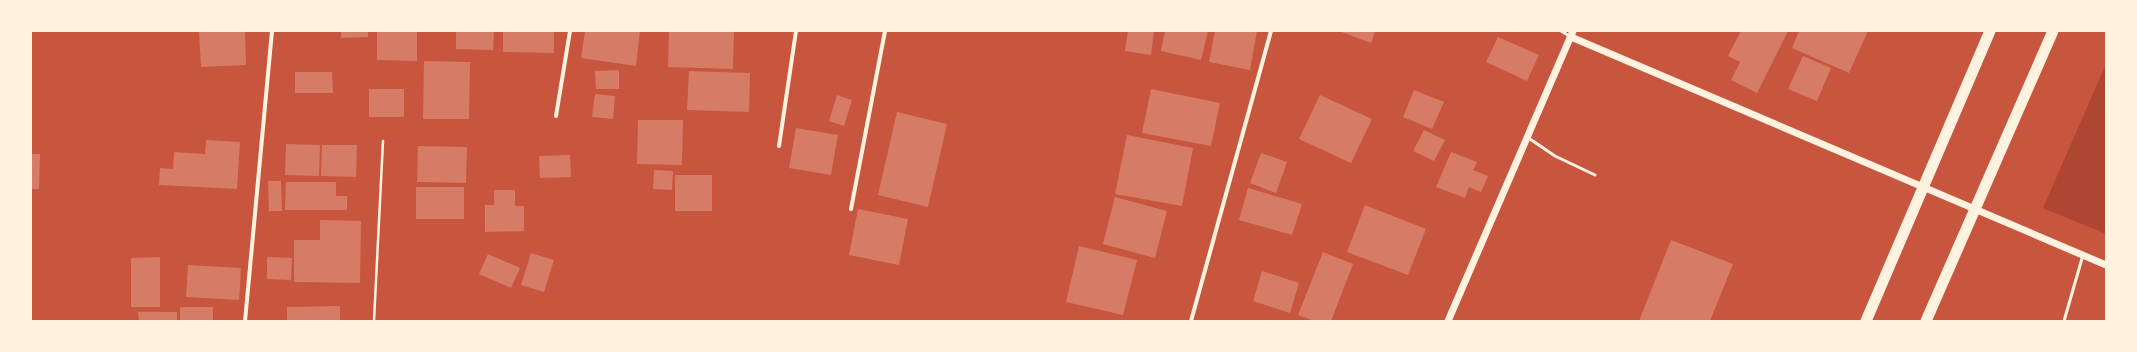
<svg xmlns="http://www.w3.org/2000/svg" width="2137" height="352" viewBox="0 0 2137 352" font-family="'Public Sans',sans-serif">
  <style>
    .green { fill: #ae4732 }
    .building { fill: #d67c66 }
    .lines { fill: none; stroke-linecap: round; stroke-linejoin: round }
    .path { stroke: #fff3e0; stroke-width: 2.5 }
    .service { stroke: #fff3e0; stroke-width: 3 }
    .minor { stroke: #fff3e0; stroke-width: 4 }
    .tertiary { stroke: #fff3e0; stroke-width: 7 }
    .trunk { stroke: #fff3e0; stroke-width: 11 }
  </style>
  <rect width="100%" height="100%" fill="#c8553d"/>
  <!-- green -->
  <path class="green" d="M2106,64V234L2043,208Z"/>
  <!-- building -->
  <path class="building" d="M199,31H245L246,65L201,67Z
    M291,31H309V32H291Z
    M341,31H368V37L341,38Z
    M377,31H417V61L377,60Z
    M456,31H494L493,50L456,49Z
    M503,31H554V53L503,52Z
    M585,31H640L636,66L581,58Z
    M669,31H734L733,69L668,67Z
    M1128,31H1154L1151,55L1125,51Z
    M1165,31H1208L1201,60L1161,51Z
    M1215,31H1257L1250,70L1209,62Z
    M1339,31H1375L1371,43Z
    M1741,31H1788L1757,93L1731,80L1740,62L1728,56Z
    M1799,31H1868L1849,73L1792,48Z
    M1498,37L1539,55L1527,81L1486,62Z
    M1803,56L1831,68L1817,101L1788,89Z
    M424,61L470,62L469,119H423Z
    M619,70V89H596L595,71Z
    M689,71L750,73L749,112L687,110Z
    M295,72H332L333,93H295Z
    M369,89H404V117H369Z
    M1151,89L1220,103L1211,146L1142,133Z
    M1414,90L1444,102L1432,129L1403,117Z
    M595,94L615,96L613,119L592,117Z
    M837,95L852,100L844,126L829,121Z
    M1320,95L1372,119L1351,163L1299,139Z
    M897,112L947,124L928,207L878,195Z
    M638,120H683L682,165L637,164Z
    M796,128L838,135L831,175L789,168Z
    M1424,130L1445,140L1434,161L1413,151Z
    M1127,135L1193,148L1182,206L1115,194Z
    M206,140L240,142L237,189L159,185L160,168L173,169L174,152L205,154Z
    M286,144L320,145L319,176L285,175Z
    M322,145H357L356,177L321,176Z
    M418,146L467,147L466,183L417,182Z
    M1451,152L1477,162L1473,170L1488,176L1481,192L1469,187L1465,198L1436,187Z
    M1261,153L1287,162L1276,193L1250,183Z
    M31,154H40L39,189H31Z
    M570,155L571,177L540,178L539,156Z
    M654,170L673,171L672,190L653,189Z
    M675,175H712V211H675Z
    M268,181H281L282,211H269Z
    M286,182H336V196H347V210H285Z
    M416,187H464V219H416Z
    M1248,188L1302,204L1292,235L1239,220Z
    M494,190H515V206H524V231L485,232V205H494Z
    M1115,197L1167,211L1155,258L1103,244Z
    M1365,205L1426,229L1408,275L1347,252Z
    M858,209L908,219L899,265L849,255Z
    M320,220L361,221L360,283L294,282V240H320Z
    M1671,240L1733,264L1710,321H1639Z
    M1079,246L1137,260L1123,315L1066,302Z
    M1323,252L1353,264L1331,321H1314L1298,315Z
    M531,253L554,260L544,292L521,285Z
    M488,254L520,268L511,288L479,274Z
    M160,257V307H131V258Z
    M267,257L292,258L291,280L267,279Z
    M188,265L241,268L239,300L186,297Z
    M1262,271L1299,283L1290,313L1253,301Z
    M340,306V321H287V307Z
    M180,307H213V321H180Z
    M138,312H177V321H139Z"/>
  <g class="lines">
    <!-- path -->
    <path class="path" d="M374,321L383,141"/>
    <!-- service -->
    <path class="service" d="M1561,31L1571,37
      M1527,137L1555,156L1595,175
      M2064,321L2083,255"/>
    <!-- minor -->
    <path class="minor" d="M556,116L570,31
      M779,146L796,31
      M851,209L885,31
      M245,321L272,31
      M1191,321L1271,31"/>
    <!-- tertiary -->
    <path class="tertiary" d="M1571,37L2106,265
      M1448,321L1573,31"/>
    <!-- trunk -->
    <path class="trunk" d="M1866,321L1990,31
      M1926,321L2053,31"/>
  </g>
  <!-- border -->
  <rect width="2137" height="352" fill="none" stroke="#fff3e0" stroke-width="64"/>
</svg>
